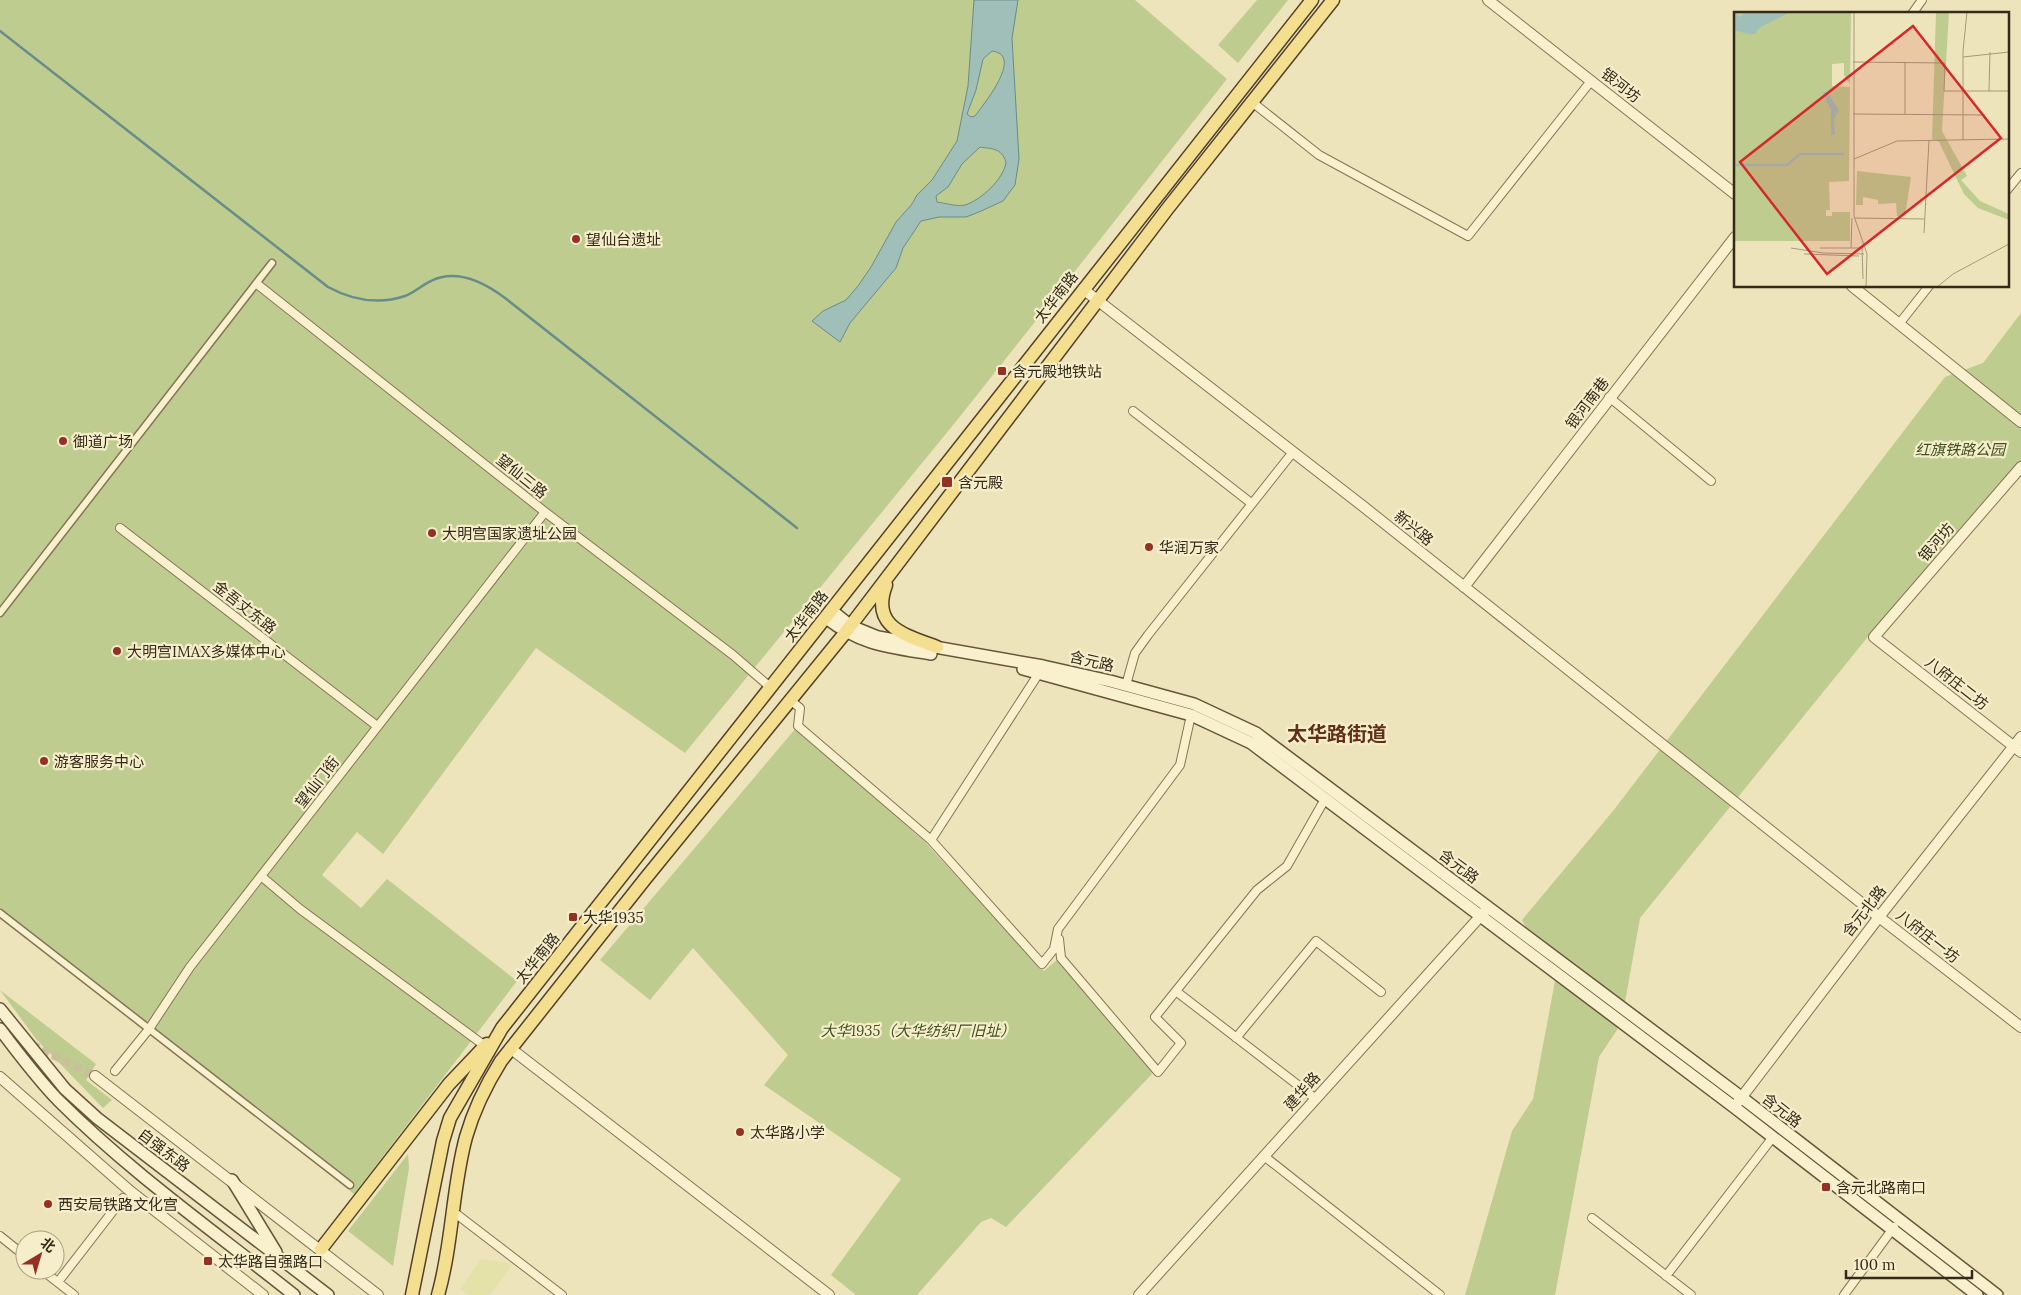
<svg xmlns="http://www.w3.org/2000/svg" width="2021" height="1295" viewBox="0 0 2021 1295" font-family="Lora,'Noto Sans SC',serif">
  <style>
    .farmland { fill: #e4e1a9 }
    .green { fill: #becc90 }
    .water { fill: #a0bfb9; stroke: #688c87; fill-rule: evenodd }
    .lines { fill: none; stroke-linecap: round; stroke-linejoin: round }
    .stream { stroke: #688c87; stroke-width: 2.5 }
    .minor-tunnel { stroke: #c9bf9b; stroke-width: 8; stroke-dasharray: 8 4; stroke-linecap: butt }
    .pedestrian-casing { stroke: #857455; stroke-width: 9 }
    .minor-casing { stroke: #857455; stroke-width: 10 }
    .tertiary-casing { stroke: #857455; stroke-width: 12 }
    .secondary-casing { stroke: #675539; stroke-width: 14 }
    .primary-casing { stroke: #52412a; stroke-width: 15 }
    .pedestrian { stroke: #f9f1ce; stroke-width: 6 }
    .minor { stroke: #f9f1ce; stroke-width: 8 }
    .tertiary { stroke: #f9f1ce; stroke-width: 10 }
    .secondary { stroke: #f9f1ce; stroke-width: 11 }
    .primary { stroke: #f4df91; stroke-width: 12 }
    .poi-dot { fill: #953024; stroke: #f6eecb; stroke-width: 2 }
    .labels { text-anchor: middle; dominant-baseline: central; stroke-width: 4.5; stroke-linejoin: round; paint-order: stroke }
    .street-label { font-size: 15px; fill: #342a1a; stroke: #f6eecb }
    .poi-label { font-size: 15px; fill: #342a1a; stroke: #f6eecb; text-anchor: start }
    .park-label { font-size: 15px; font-style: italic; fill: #405121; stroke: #f6eecb }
    .district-label { font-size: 20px; font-weight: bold; fill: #613019; stroke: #f6eecb }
    .inset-river { fill: none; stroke: #a0bfb9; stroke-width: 2.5 }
    .inset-road { fill: none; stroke: #a49a7b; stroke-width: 1 }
    .view { fill: #d62828; fill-opacity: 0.15; stroke: #d62828; stroke-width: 2.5 }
    .inset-edge { fill: none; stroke: #342a1a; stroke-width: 2.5 }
  </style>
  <rect width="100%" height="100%" fill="#eee4bb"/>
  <!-- farmland -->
  <path class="farmland" d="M481,1259L513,1264L490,1295H469L460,1289Z"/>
  <!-- green -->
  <path class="green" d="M0,0H1135L1227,79L958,419L685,753L536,648L383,854L357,832L322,875L361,908L387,879L517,981L354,1194L0,916Z
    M1257,0H1288L1238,63L1218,45Z
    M2021,313V465L1871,633L1640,918L1625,1002L1617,1030L1599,1057L1555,1295H1465L1512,1131L1533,1099L1555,981L1522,920L1613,811L1945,377L1983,363Z
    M796,728L925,842L1044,971L1058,959L1148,1063L1152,1074L1006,1227L991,1218L981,1222L917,1295H856L831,1275L901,1179L764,1085L788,1055L693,948L650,1000L600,960Z
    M0,990L96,1064L86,1080L112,1100L103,1108L36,1039Z
    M408,1154L409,1168L393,1266L348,1231Z"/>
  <!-- water -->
  <path class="water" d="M974,0H1018L1012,38L1019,159L1015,185L1003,201L979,212L966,217H939L921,221L903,248L896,268L850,323L840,342L812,321L823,311L846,300L858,286L871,267L896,222L912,204L917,195L932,180L957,141L968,86ZM992,51C1025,55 982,106 975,116L971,117L967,114L976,90L983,59ZM980,147C993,149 1001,148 1006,162C1004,179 981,200 965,205C957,207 945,203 937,202L936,196L948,187L962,164Z"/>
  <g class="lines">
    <!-- stream -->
    <path class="stream" d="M0,31L328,287C352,300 378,305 405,296C414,293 422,285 431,281C457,268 485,283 505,298L797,528"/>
    <!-- minor-tunnel -->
    <path class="minor-tunnel" d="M1,1025L13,1035L95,1076"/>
    <!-- pedestrian casing -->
    <g class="pedestrian-casing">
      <path id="pedestrian" d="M0,613L272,263
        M0,913L350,1185"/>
    </g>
    <!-- minor casing -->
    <g class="minor-casing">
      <path id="minor" d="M1912,14L1922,0
        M1252,102L1319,155L1468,236L1591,81
        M2007,190L2021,173
        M257,284L545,512L733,655L770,687
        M1899,324L1929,286
        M1609,397L1711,481
        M1133,411L1251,503
        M120,528L377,726
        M1126,685L1135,653L1148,635L1293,452
        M790,700L800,708L798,726L931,840L1042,964L1054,949L1058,929L1180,765L1191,715
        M931,840L1039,673
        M261,876L300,909L485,1046
        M1059,939L1061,958L1158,1072L1181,1043L1155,1017L1257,890L1287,866L1325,799
        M1177,992L1316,1099
        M1236,1038L1316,941L1381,992
        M115,1071L149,1029L190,967L545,512
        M1264,1156L1440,1295
        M455,1213L562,1295
        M1592,1218L1691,1295
        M0,1236L25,1256
        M42,1270L74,1295
        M1666,1276L1773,1137
        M58,1282L123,1198
        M1844,1295L1894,1227"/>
    </g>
    <!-- tertiary casing -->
    <g class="tertiary-casing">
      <path id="tertiary" d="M1488,0L1735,194
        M1852,286L2021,422
        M1083,289L1364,507L1879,917L2021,1027
        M2021,467L1874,637L2021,752
        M1464,587L1735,237
        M510,1048L829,1295
        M95,1076L378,1295
        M0,1077L130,1191L263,1295
        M1738,1102L1879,917L2021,737
        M1139,1295L1486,910"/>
    </g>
    <!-- secondary casing -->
    <g class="secondary-casing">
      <path id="secondary" d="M831,610L851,626L878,637L1043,666L1110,681L1194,704L1256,733L1741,1097L1997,1295
        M826,618C861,645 888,647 931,654
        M1023,669L1191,715L1251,743L1734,1107L1977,1295
        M0,1009L65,1089L97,1118L328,1295
        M0,1029C18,1053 37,1078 58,1100C130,1172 215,1232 294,1295
        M232,1180L276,1252"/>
    </g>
    <!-- primary casing -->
    <g class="primary-casing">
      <path id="primary" d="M886,585C870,627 905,635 937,647
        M321,1249L449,1084L487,1044
        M412,1295L443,1141L450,1118L502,1028L1312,0
        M438,1295C453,1242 452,1188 466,1137C474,1109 486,1085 501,1061L645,879L845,633L1168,208L1333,0"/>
    </g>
    <!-- pedestrian -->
    <use href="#pedestrian" class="pedestrian"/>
    <!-- minor -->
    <use href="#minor" class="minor"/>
    <!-- tertiary -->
    <use href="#tertiary" class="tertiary"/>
    <!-- secondary -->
    <use href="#secondary" class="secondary"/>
    <!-- primary -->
    <use href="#primary" class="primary"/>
  </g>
  <!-- markers -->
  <g class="poi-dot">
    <circle cx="576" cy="239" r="5"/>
    <rect x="997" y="366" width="10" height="10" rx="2.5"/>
    <circle cx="63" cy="441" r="5"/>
    <rect x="941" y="476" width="12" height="12" rx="2.5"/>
    <circle cx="432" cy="533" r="5"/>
    <circle cx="1149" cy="547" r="5"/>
    <circle cx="117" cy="651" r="5"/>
    <circle cx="44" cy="761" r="5"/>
    <rect x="568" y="912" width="10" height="10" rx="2.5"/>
    <circle cx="740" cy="1132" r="5"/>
    <rect x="1821" y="1182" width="10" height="10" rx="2.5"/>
    <circle cx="48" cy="1204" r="5"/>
    <rect x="203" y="1256" width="10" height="10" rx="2.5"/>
  </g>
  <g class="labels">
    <!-- street labels -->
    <g class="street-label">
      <text transform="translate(1621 85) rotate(38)">银河坊</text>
      <text transform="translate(1056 297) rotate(-52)">太华南路</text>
      <text transform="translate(1587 403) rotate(-53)">银河南巷</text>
      <text transform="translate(522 476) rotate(39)">望仙三路</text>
      <text transform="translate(1414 528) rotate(39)">新兴路</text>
      <text transform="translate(1936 542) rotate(-49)">银河坊</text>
      <text transform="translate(245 607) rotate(38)">金吾丈东路</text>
      <text transform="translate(806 616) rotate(-52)">太华南路</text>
      <text transform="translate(1092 661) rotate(13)">含元路</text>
      <text transform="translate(1957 683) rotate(38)">八府庄二坊</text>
      <text transform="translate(317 782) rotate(-52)">望仙门街</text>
      <text transform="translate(1459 866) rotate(37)">含元路</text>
      <text transform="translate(1864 911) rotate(-52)">含元北路</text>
      <text transform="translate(1928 936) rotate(38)">八府庄一坊</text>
      <text transform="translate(537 958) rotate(-51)">太华南路</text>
      <text transform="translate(1302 1091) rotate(-48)">建华路</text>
      <text transform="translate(1782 1110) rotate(38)">含元路</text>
      <text transform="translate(164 1150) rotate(37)">自强东路</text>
    </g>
    <!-- poi labels -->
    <g class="poi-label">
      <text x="586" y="239">望仙台遗址</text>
      <text x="1012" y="371">含元殿地铁站</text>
      <text x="73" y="441">御道广场</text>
      <text x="958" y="482">含元殿</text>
      <text x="442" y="533">大明宫国家遗址公园</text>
      <text x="1159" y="547">华润万家</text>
      <text x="127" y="651">大明宫IMAX多媒体中心</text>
      <text x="54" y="761">游客服务中心</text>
      <text x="583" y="917">大华1935</text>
      <text x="750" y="1132">太华路小学</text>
      <text x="1836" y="1187">含元北路南口</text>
      <text x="58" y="1204">西安局铁路文化宫</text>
      <text x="218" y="1261">太华路自强路口</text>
    </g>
    <!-- park labels -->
    <g class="park-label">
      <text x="1960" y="449">红旗铁路公园</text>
      <text x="918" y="1030">大华1935（大华纺织厂旧址）</text>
    </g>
    <!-- district labels -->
    <g class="district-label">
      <text x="1337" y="733">太华路街道</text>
    </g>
  </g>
  <!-- overview -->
  <g transform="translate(1734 12)">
    <rect width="275" height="275" fill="#eee4bb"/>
    <path d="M0,0H117L116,72L110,63V51L98,52V74L116,75L115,169L95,170L96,198H92V204H98V200H116V229H0ZM202,0H215L208,119L233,164L227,168L246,189L275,202V208L244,196L230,182L205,130L198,127ZM123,159L177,165L171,204H163L162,191L144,192V188L129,185V193H122Z" fill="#becc90"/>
    <path d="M0,0L6,5L11,0H56L25,16L21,22H14L0,18ZM88,80H93L105,98L100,107L101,123H97V98Z" fill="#a0bfb9"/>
    <path class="inset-river" d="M0,153H53L66,142H110"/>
    <path class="inset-road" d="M120,0V204L133,242L132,275M229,45L275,40M119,50L211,51L210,79H275M171,50V102M255,79L256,40M119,102L251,103M229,128V39L233,0M120,147L163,129L275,127M121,206L190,207M190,221L195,128M128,235L129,267M57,236L89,241L130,242M86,236H128M117,236L118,206M70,242L125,244M203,275L219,262L275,232"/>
    <path class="view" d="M179,14L267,126L93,262L6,150Z"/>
    <rect width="275" height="275" class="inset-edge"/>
  </g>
  <!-- north arrow -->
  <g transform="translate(40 1255) rotate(38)"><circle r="24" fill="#f6eecb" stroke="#a8a084"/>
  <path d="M0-4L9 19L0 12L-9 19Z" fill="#953024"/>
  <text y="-8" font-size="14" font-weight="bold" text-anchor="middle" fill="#342a1a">北</text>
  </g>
  <!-- scale -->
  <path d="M1846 1270v8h126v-8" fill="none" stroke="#342a1a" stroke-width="2.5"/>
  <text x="1854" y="1270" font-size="15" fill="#342a1a" stroke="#f6eecb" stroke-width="4" paint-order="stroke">100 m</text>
</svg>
